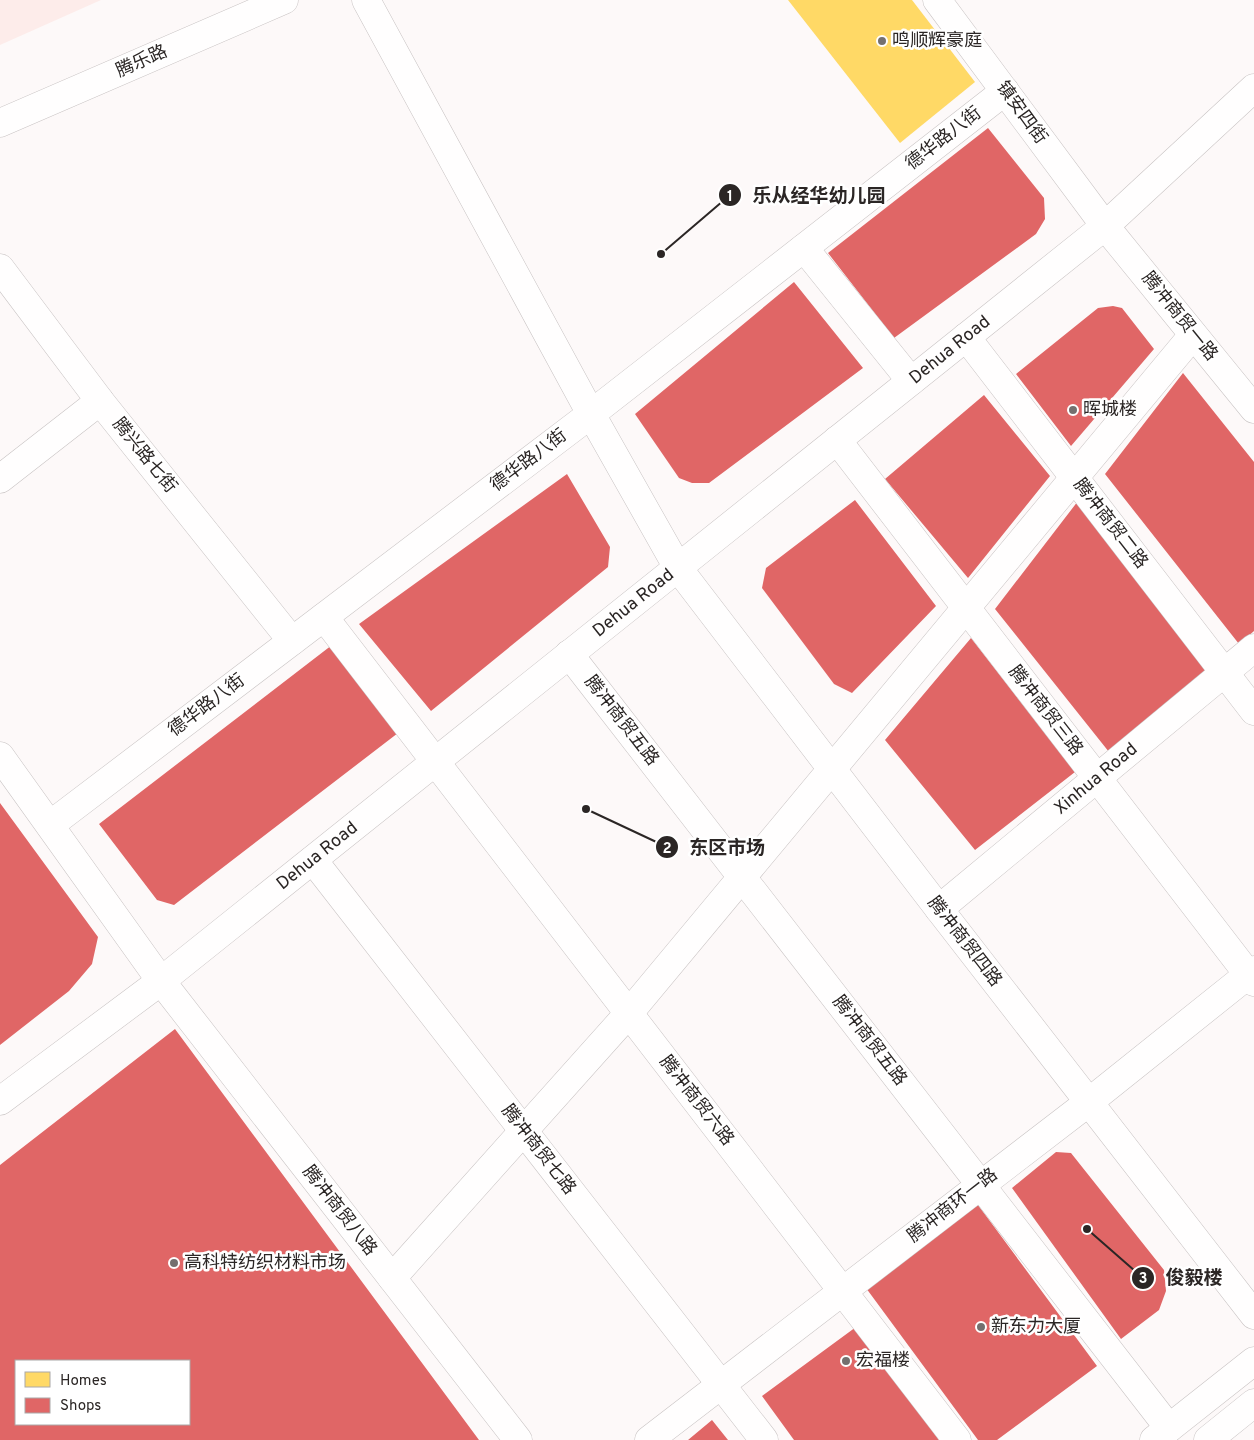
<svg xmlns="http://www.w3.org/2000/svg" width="1254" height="1440" viewBox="0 0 1254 1440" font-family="Overpass,'Noto Sans SC',sans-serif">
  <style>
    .green { fill: #fdecea }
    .homes { fill: #ffd966 }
    .shops { fill: #e06666; fill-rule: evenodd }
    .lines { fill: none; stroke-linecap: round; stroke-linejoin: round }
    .minor-casing { stroke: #c8c3c3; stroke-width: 29 }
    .major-casing { stroke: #c8c3c3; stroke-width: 29 }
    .minor { stroke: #fffefe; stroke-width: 28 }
    .major { stroke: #fffefe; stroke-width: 28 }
    .poi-dot { fill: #74706f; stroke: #fff; stroke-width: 2 }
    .labels { text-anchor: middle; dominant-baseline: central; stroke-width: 5; stroke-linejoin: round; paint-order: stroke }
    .poi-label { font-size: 18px; fill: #2b2625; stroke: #fff; text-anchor: start }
    .street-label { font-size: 18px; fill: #2b2625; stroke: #fff }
    .leader { fill: none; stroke: #2b2625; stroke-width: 2 }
    .callout-dot { fill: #2b2625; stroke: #fff; stroke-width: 2 }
    .mark-label { font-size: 15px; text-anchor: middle; font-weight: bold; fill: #fff }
    .callout-label { font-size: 19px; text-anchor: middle; font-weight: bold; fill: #2b2625; stroke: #fff; stroke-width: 5; stroke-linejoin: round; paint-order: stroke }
  </style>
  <rect width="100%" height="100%" fill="#fdf9f9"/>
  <!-- green -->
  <path class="green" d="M0,0H101L0,45Z"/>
  <!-- homes -->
  <path class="homes" d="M788,0H912L975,82L900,143Z"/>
  <!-- shops -->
  <path class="shops" d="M988,128L1044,198L1045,219L1036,234L894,338L828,253Z
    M794,282L863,368L709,483H692L679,478L635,414Z
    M1113,306L1122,308L1154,349L1071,446L1016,374L1098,308Z
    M1183,373L1254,462V631L1239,644L1105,474Z
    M984,395L1050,476L968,578L885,479Z
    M567,474L610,547L608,567L431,711L359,624Z
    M855,500L936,606L852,693L834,684L762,588L766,568Z
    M1078,501L1209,669L1109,752L995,609Z
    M971,638L1075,772L975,850L885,740Z
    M332,645L398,733L174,905L157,900L99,824Z
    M0,803L98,937L92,964L69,991L0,1045Z
    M175,1029L479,1440H0V1165ZM16,1361H189V1424H16Z
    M1056,1152L1071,1153L1164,1270L1166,1291L1159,1310L1121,1339L1012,1188Z
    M978,1205L1097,1366L997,1440H978L866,1288Z
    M856,1327L939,1440H794L762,1396Z
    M712,1420L728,1440H688Z"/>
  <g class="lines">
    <!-- minor casing -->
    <g class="minor-casing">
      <g id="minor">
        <path d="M366,0L591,414L678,568L939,909L1254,1315"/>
        <path d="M937,0L1105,226L1254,409"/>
        <path d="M0,123L284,0"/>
        <path d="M804,248L911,381"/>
        <path d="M0,268L100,401L292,641"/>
        <path d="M966,337L1254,711"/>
        <path d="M837,440L1254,982"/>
        <path d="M0,479L100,401"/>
        <path d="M324,617L957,1440"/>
        <path d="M569,654L1169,1428"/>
        <path d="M0,756L161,981L518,1440"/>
        <path d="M50,825L591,414L1005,91"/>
        <path d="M313,860L764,1440"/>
        <path id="s1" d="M939,909L1254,648"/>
        <path id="s2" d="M0,1101L161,981L1105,226L1254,88"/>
        <path d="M392,1278L629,1013L1193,335"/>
        <path d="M649,1440L1089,1102L1254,970"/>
      </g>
    </g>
    <!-- major casing -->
    <g class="major-casing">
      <path id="major" d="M1154,1440L1254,1361
        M1208,1440L1254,1403"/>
    </g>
    <!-- minor -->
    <use href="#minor" class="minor"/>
    <!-- major -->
    <use href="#major" class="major"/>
  </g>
  <!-- markers -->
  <g class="poi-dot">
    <circle cx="882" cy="41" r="5"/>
    <circle cx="1073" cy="410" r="5"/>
    <circle cx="174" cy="1263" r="5"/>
    <circle cx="981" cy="1327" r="5"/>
    <circle cx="846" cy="1361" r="5"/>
  </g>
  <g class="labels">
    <!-- poi labels -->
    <g class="poi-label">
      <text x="892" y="41">鸣顺辉豪庭</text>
      <text x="1083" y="410">晖城楼</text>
      <text x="184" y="1263">高科特纺织材料市场</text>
      <text x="991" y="1327">新东力大厦</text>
      <text x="856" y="1361">宏福楼</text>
    </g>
    <!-- street labels -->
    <g class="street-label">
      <text transform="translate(142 62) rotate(-24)">腾乐路</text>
      <text transform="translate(1021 113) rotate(54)">镇安四街</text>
      <text transform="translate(944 139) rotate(-38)">德华路八街</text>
      <text transform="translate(1179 317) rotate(51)">腾冲商贸一路</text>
      <text stroke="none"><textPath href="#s2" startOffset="1211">Dehua Road</textPath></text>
      <text transform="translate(144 456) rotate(51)">腾兴路七街</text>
      <text transform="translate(529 461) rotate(-37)">德华路八街</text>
      <text transform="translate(1110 524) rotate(52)">腾冲商贸二路</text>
      <text stroke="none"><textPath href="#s2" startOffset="806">Dehua Road</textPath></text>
      <text transform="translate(207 706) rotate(-37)">德华路八街</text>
      <text transform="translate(1045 711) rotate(52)">腾冲商贸三路</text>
      <text transform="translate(621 721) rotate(52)">腾冲商贸五路</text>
      <text stroke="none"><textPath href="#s1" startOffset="204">Xinhua Road</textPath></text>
      <text stroke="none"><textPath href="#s2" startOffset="401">Dehua Road</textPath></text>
      <text transform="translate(964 942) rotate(52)">腾冲商贸四路</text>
      <text transform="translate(869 1041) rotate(52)">腾冲商贸五路</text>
      <text transform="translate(696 1101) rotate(52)">腾冲商贸六路</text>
      <text transform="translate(538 1150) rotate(52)">腾冲商贸七路</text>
      <text transform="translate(953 1206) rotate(-38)">腾冲商环一路</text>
      <text transform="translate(339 1211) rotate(52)">腾冲商贸八路</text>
    </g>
  </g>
  <!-- callouts -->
  <path class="leader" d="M661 254L730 195M586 809L667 847M1087 1229L1143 1278"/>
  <g class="callout-dot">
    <circle cx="661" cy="254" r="5"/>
    <circle cx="586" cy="809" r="5"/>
    <circle cx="1087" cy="1229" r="5"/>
    <circle cx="730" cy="195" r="12"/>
    <circle cx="667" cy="847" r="12"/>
    <circle cx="1143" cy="1278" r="12"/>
  </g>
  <g class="mark-label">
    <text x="730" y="201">1</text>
    <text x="667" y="853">2</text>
    <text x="1143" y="1283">3</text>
  </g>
  <g class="callout-label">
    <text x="819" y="202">乐从经华幼儿园</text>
    <text x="727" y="854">东区市场</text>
    <text x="1194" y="1284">俊毅楼</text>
  </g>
  <!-- legend -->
  <rect x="15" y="1360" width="175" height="65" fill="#ffffff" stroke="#aaa8a8"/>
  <rect x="25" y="1372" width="25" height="15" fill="#ffd966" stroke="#aaa8a8"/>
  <text x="60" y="1385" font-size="15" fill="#2b2625">Homes</text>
  <rect x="25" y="1398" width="25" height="15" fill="#e06666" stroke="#aaa8a8"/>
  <text x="60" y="1410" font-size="15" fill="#2b2625">Shops</text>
</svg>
